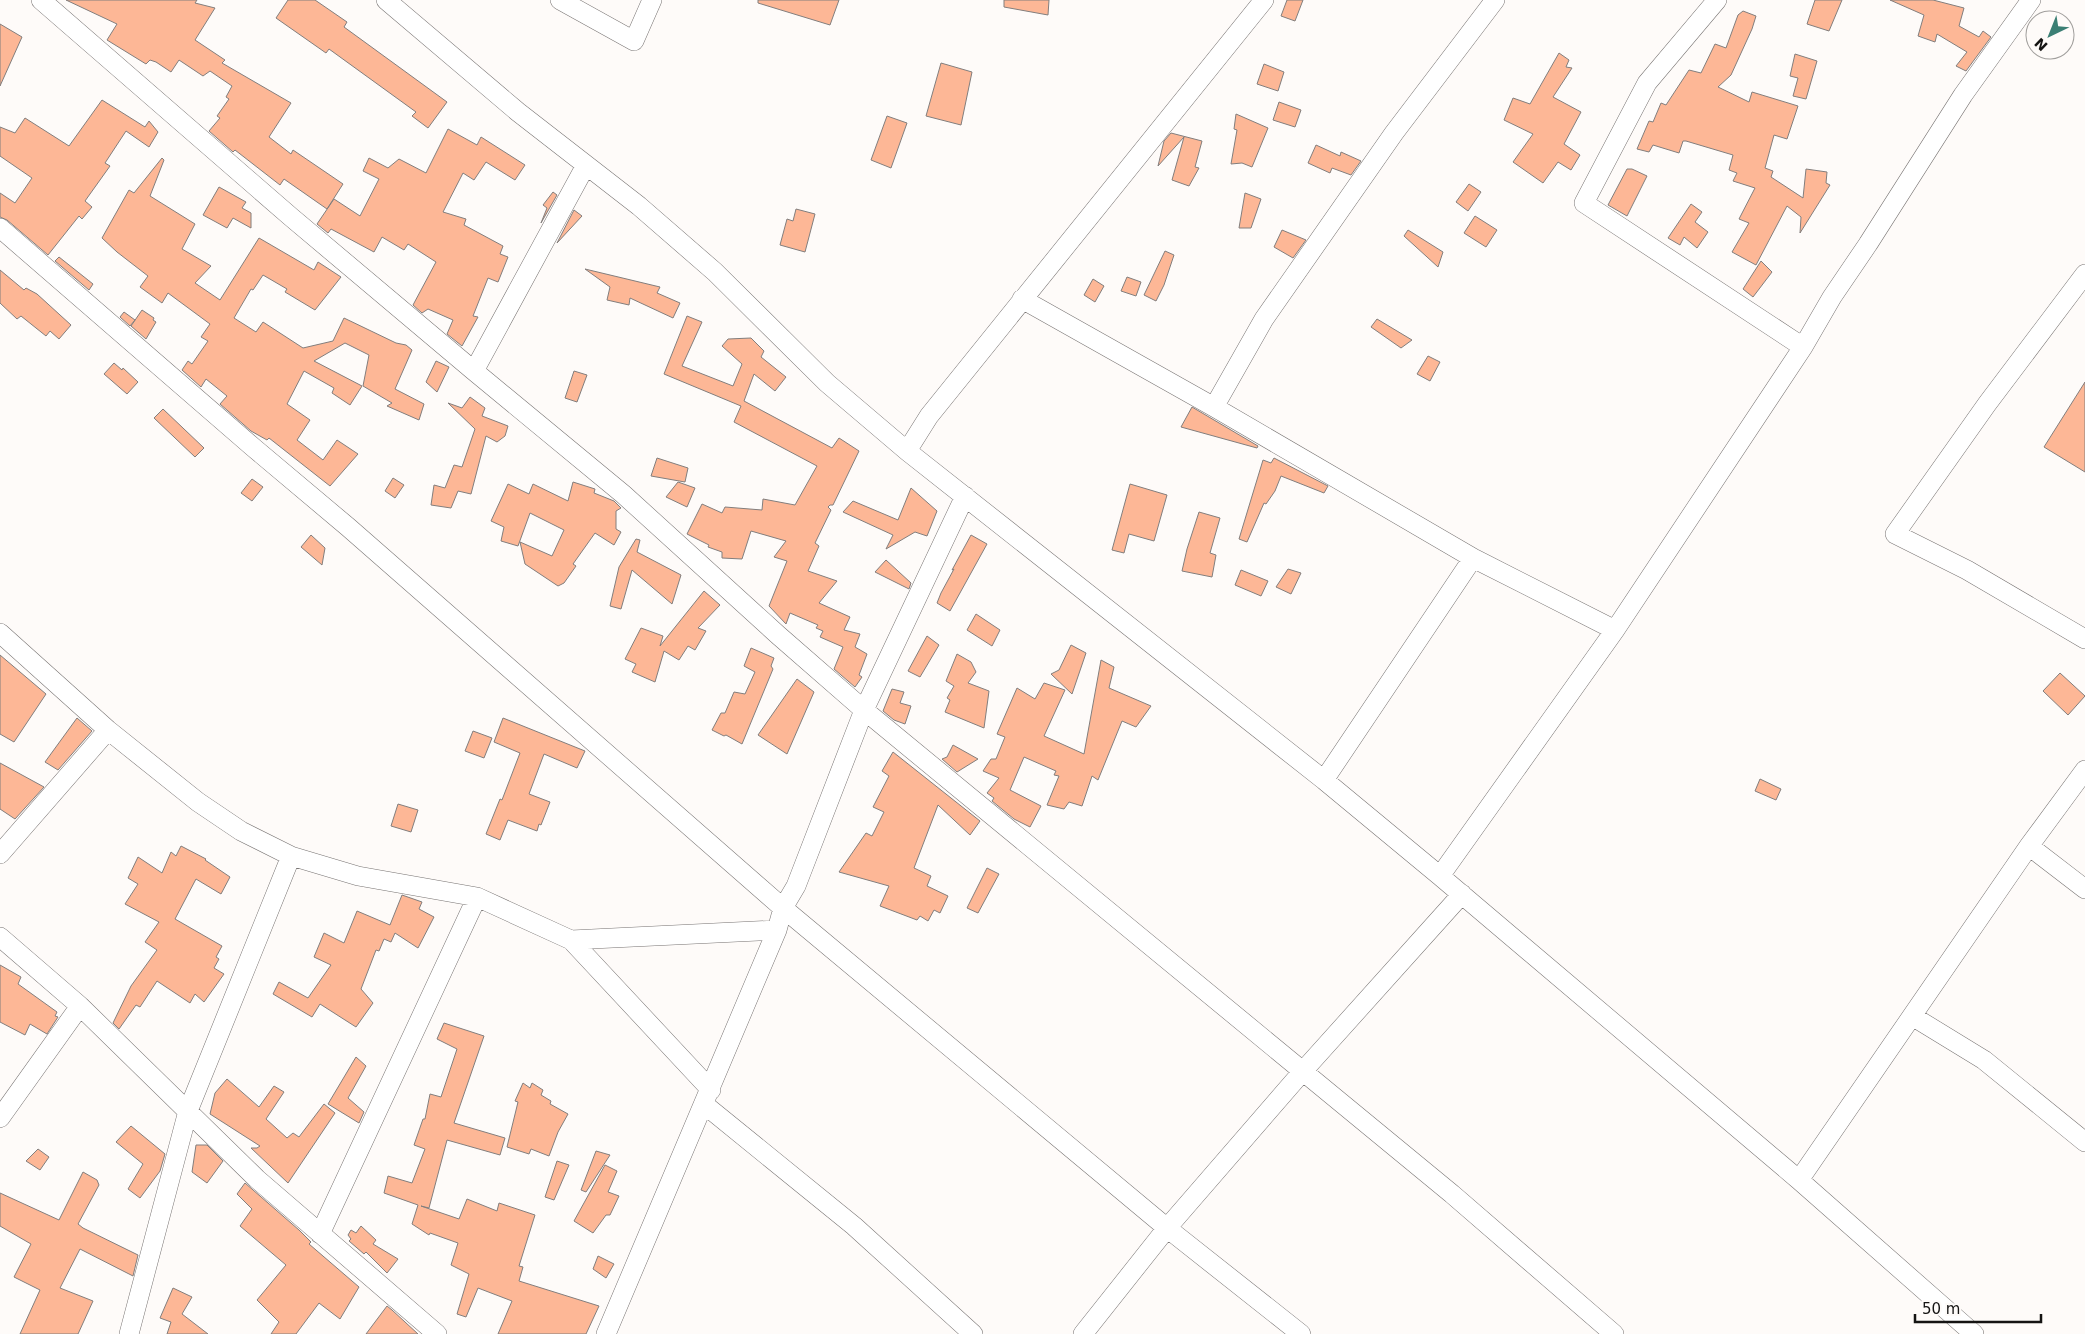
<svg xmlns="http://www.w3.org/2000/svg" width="2085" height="1334" viewBox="0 0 2085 1334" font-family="'DejaVu Sans',sans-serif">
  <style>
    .building { fill: #fdb796; stroke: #827e7d }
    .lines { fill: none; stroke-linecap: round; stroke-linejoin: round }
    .minor-casing { stroke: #787473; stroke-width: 20 }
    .minor { stroke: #fff; stroke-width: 19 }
  </style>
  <rect width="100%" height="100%" fill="#fefbf9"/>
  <!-- building -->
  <path class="building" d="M66,0H197L195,3L215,8L195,40L225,60L222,63L291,103L269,137L291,154L293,150L343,184L327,209L284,179L280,185L235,150L233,152L209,131L220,118L217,116L229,99L226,97L232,86L210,71L203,76L179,60L171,72L156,62L150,60L146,64L107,40L117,24Z
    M288,0H315L347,22L344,27L447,102L428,128L412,116L416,112L329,49L326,53L276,18Z
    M758,0H839L830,25L758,3Z
    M1004,0H1049L1048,15L1004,7Z
    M1287,0H1303L1295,21L1281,16Z
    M1815,0H1842L1829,31L1807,24Z
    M1890,0H1933L1964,8L1959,26L1979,37L1983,31L1991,37L1966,71L1956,66L1967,52L1937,34L1935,42L1918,36L1924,15Z
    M1743,11L1756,16L1752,29L1731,75L1718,87L1749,102L1752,92L1798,106L1787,139L1774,135L1765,168L1773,171L1771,177L1803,198L1806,169L1827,172L1826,183L1830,185L1800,233L1801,217L1787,206L1756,265L1732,252L1749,223L1739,219L1755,188L1733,181L1737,173L1729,170L1733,155L1686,141H1683L1679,153L1653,145L1649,152L1637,149L1649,121L1653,122L1661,103L1666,105L1689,70L1701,73L1715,44L1726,48L1738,15Z
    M0,24L22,37L0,86Z
    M1559,53L1569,60L1566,67L1572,68L1553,97L1581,112L1564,144L1580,155L1571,170L1558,162L1543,183L1513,162L1533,134L1504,120L1513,98L1530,104Z
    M1795,54L1817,61L1806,99L1793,96L1798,78L1790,76Z
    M941,63L972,72L961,125L926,116Z
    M1264,64L1284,72L1278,91L1257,84Z
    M102,100L145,127L149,121L158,132L149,147L126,131L105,163L110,166L85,201L92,207L82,219L79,216L48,255L7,220L0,217V193L15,203L32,178L0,156V127L15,133L25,118L69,146Z
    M1279,102L1301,110L1295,127L1273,120Z
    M1236,114L1268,128L1252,167L1242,163L1231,164L1237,130L1234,129Z
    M887,116L907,123L891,168L871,160Z
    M448,129L477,145L481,137L525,165L515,180L486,162L474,180L463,173L443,212L466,219L464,225L503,246L500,254L508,257L498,282L488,278L473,316L478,317L462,346L447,334L453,320L428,309L422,313L413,305L436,262L408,244L404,250L382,237L374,252L331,229L328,233L317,224L334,199L360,216L379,179L363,171L369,158L388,168L399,159L426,173Z
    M1171,133L1202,141L1195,167L1199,168L1189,186L1172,180L1184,137L1158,166L1164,141Z
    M1316,145L1340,156L1341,152L1361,161L1351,175L1332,168L1330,173L1308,163Z
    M162,158L164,160L150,196L195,224L182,249L211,266L195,283L220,300L259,238L314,270L318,262L341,277L315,310L285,292L287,289L263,275L253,290L251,289L234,318L256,332L263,322L303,348L333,341L344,318L396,343L406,345L412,350L395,389L424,404L419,420L387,406L392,403L363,386L369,355L345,343L314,361L362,386L350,405L332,393L334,388L304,371L287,404L310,420L297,440L323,460L337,440L358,454L330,486L269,438L267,440L251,431L220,404L227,396L206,379L201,387L182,370L188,361L192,364L208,341L201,337L210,324L168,293L162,303L140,287L148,276L117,252L102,238L129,190L134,193Z
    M1627,169H1632L1647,176L1627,216L1608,205Z
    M1469,184L1481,192L1468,211L1456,202Z
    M219,187L246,202L242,208L251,213V228L233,218L227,228L203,215Z
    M553,192L557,195L541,223L547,208L543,205Z
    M1245,193L1261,199L1251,228H1239Z
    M1691,204L1702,212L1695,222L1708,232L1697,248L1684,237L1680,245L1668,238Z
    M796,209L815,214L805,252L780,245L787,219L793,221Z
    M574,210L582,216L557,243Z
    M1475,216L1497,230L1486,247L1464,233Z
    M1282,230L1306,240L1293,258L1274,247Z
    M1408,230L1443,252L1438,267L1404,236Z
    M1165,251L1174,255L1164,285L1156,301L1144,295Z
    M59,257L93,284L89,290L55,261Z
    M1761,261L1772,272L1753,297L1743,289Z
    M585,269L660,287L657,293L680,303L673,318L630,298L629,305L607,300L610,287Z
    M0,270L24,290L26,288L37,294L71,325L59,339L50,331L46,336L21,316L17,319L0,303Z
    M1127,277L1141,282L1136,296L1121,291Z
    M1093,279L1104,286L1095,302L1084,295Z
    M142,310L154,318L153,320L156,322L146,339L131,326Z
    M124,312L135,320L130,326L120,317Z
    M687,316L702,322L682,366L733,386L742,364L722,346L728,339L751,338L764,351L761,357L786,377L775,391L754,374L744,401L832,448L839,438L859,451L833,505H830L828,507L831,510L815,543L819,546L808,571L837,581L819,603L850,617L844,630L860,634L855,647L867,654L859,675L862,677L855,687L834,669L843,647L820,637L823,631L816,628L818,625L790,613L786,624L769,606L787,561L774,557L786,541L751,531L742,559L722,558V552L708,547L709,545L687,534L702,504L722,513L725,507L762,510L763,499L795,505L817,466L734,422L741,406L664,374Z
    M1377,319L1412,340L1401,348L1371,327Z
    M1428,356L1440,362L1430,381L1417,374Z
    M436,361L449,367L437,392L426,382Z
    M114,363L122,370L123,368L138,382L127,394L104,374Z
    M574,371L587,375L577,402L565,398Z
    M2085,382V472L2044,447Z
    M470,397L485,408L482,416L508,426L505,436L497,442L486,436L471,494L458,491L451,508L431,505L434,485L445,488L454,465L462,467L475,429L448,403L462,408Z
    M1192,407L1258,446L1257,448L1181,427Z
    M163,409L204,448L195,457L154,418Z
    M657,458L688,468L685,482L651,476Z
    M1274,458L1328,486L1324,493L1281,476L1275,491L1266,504L1264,503L1247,542L1239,539L1263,460L1271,463Z
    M393,478L404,485L395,498L385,491Z
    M252,479L263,487L252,501L241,493Z
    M573,482L595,489L594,493L614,501L621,508L616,511V529L621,532L614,545L595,533L573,564L576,566L564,583L558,586L525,564L520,542L552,556L564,530L530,513L518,546L501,541L504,527L491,521L508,484L529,494L533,484L568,501Z
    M678,482L695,488L687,507L666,497Z
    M1130,484L1167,495L1154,541L1129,534L1124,553L1112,550Z
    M911,488L937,511L927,536L915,532L886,549L893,535L843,512L853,501L898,520Z
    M1199,512L1220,518L1210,553L1216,555L1212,577L1182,571L1187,549Z
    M311,535L325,548L322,565L301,547Z
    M971,535L987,544L950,611L937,603L941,593L954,569L952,570Z
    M636,539L640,540L637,552L681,575L672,604L632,570L621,609L610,606L619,567Z
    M886,560L911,583L909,589L875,572Z
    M1288,569L1301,573L1291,594L1276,587Z
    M1241,570L1268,581L1261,596L1235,585Z
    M704,591L720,605L698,628L706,631L695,650L688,646L679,660L664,651L655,682L632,672L636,664L625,659L641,628L663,636L660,646Z
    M976,614L1000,630L992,646L967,630Z
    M927,636L939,645L920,677L908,671Z
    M1071,645L1086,653L1072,694L1051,674L1059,670Z
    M751,648L774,658L771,666L773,669L742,744L726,735L724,736L712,730L721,713H725L734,692L745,694L755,672L744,666Z
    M957,654L971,662L976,672L968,683L989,691L984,728L945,712L950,700L947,698L954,686L946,681Z
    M0,655L46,694L14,742L0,734Z
    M1101,660L1114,667L1109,688L1151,706L1136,727L1122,721L1098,780L1092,776L1082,806L1069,802L1064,809L1047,805L1059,776L1054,775L1056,771L1024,757L1010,790L1041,806L1030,827L1014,819L992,801L994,798L987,793L999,778L983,771L991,759H996L1005,737L997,734L1017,688L1035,699L1044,683L1065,690L1044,736L1084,754Z
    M2060,673L2085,696L2068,715L2043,691Z
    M797,679L814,692L787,754L758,735Z
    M892,689L904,692L900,703L911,706L905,724L894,720L883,711Z
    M77,718L92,731L58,770L45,762Z
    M503,718L585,751L577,768L544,754L529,794L550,802L541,825L539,824L537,831L508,820L500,840L486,834L500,799L502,800L520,753L494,742Z
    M473,731L492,738L484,758L465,751Z
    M953,745L978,759L957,772L942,759L947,757Z
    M893,752L980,821L970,835L938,805L914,868L931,876L927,886L948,896L940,913L934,910L928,921L920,916L917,920L880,906L889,886L839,872L866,833L872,836L884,812L873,807L889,776L882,771Z
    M0,763L44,787L15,819L0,809Z
    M1760,779L1781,789L1776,800L1755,791Z
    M398,804L418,810L411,832L391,826Z
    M181,846L206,859L205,860L230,877L221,894L196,879L175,919L222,946L216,957L219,959L214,968L224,974L204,1002L195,994L190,1003L157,981L140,1007L136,1005L119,1029L113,1023L131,986L157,950L145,942L159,922L125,904L138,884L128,878L138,857L162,873L171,852L176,856Z
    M987,868L999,874L978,913L967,908Z
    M402,895L422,902L419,909L434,917L418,948L395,933L391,942L384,939L379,951L376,950L361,989L373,1003L356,1027L320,1004L312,1017L273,994L279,982L308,998L331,965L314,957L324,933L344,943L357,911L390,925Z
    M0,965L21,977L18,984L57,1012L55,1016L58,1017L47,1034L30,1024L25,1035L0,1022Z
    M444,1023L484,1036L454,1123L505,1138L500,1155L447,1140L429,1208L421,1206L459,1219L467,1199L497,1211L499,1203L535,1215L519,1266L523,1267L519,1281L599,1306L586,1334H498L512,1301L478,1288L466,1317L457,1314L469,1274L451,1265L458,1243L430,1233L429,1235L412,1224L418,1205L384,1193L388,1176L412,1183L425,1149L414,1145L423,1119H425L430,1094L441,1097L457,1049L437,1039Z
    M356,1057L366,1066L348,1098L364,1112L359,1123L328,1104Z
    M227,1079L259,1107L274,1086L284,1092L266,1119L287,1138L293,1133L299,1137L324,1104L335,1113L288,1183L251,1148H257L260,1146L210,1114L215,1093Z
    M523,1083L530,1088L532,1083L543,1090L541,1095L551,1101L550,1104L568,1114L558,1132L549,1156L531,1149L529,1154L507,1147L518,1102L515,1101Z
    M131,1126L165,1154L160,1171L140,1198L128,1189L143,1164L116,1142Z
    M196,1145H207L223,1161L207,1183L192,1172Z
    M38,1149L49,1157L40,1170L26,1161Z
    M596,1151L610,1155L586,1192L581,1190Z
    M557,1161L569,1165L554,1200L545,1197Z
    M605,1165L617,1171L608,1192L619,1196L610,1215H606L593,1233L574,1221Z
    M83,1172L97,1180L99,1185L78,1224L83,1228L138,1255L133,1276L80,1249L60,1288L93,1301L78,1334H20L40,1290L14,1277L31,1244L0,1226V1193L59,1220Z
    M245,1183L299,1230L311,1242L309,1244L359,1287L340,1319L319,1303L296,1334H271L279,1322L257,1300L286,1265L240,1226L252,1209L237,1194Z
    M361,1226L376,1240L373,1244L398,1259L387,1273L366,1252L364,1254L349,1241L351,1239L348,1235L351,1230L356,1233Z
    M598,1256L614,1264L606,1278L593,1269Z
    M173,1288L192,1297L182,1314L208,1334H167L171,1322L160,1318Z
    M387,1306L392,1310L418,1334H366Z"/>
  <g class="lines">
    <!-- minor casing -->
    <g class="minor-casing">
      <path id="minor" d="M41,0L291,217L474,371L623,494L778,635L864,710L1452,1194L1614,1334
        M386,0L518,112L639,206L715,272L827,383L907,451L1324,780L1440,876L1799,1180L1974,1334
        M560,0L634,41L652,0
        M1717,0L1647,83L1584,203L1803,347
        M0,228L254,448L348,527L783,908L1167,1228L1301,1334
        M2085,274L1987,404L1895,534L1967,570L2085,639
        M1022,299L1214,407L1473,558L1615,630
        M474,371L586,165
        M1214,407L1264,319L1394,133L1495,0
        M907,451L929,416L1264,0
        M0,633L108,730L198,802L241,831L291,856L358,876L477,897L571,940L711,1090
        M1324,780L1473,558
        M2029,846L2085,889
        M0,854L108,730
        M1440,876L1615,630L1803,347L1832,297L1868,244L1963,95L2031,0
        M0,937L80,1006L257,1179L437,1334
        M571,940L777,930
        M1912,1016L1984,1060L2085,1142
        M705,1105L854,1226L973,1334
        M0,1118L80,1006
        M1799,1180L2029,846L2085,770
        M320,1234L477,897
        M129,1334L188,1111L291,856
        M606,1334L777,930L783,908L796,886L864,710L965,496
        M1083,1334L1167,1228L1303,1071L1462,894"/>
    </g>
    <!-- minor -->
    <use href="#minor" class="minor"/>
  </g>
  <!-- north arrow -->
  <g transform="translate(2050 35) rotate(223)"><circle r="24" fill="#fefbf9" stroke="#a19f9d"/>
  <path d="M0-4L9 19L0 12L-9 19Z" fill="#3b7f74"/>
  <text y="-8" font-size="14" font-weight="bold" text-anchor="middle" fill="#151413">N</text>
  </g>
  <!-- scale -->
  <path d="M1915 1314v8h126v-8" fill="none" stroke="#151413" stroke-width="2.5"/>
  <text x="1922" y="1314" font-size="15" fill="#151413" stroke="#fefbf9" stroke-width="4" paint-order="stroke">50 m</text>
</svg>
